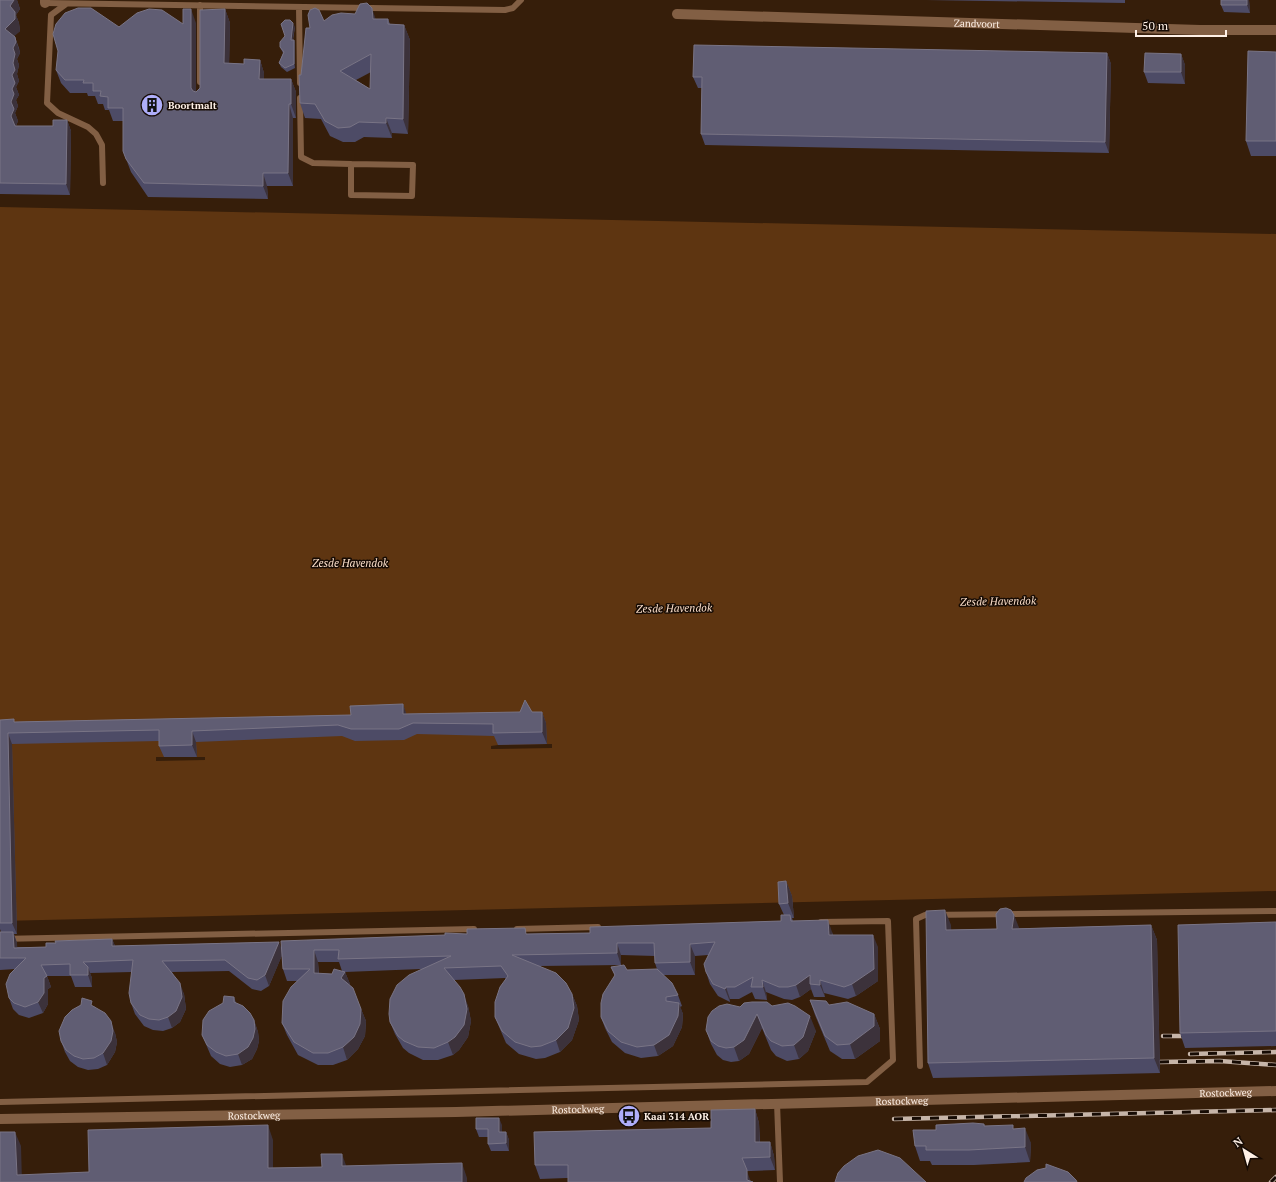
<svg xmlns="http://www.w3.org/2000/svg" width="1276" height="1182" viewBox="0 0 1276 1182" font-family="'PT Serif',serif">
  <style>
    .water { fill: #5e3511 }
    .pier { fill: #361e0a }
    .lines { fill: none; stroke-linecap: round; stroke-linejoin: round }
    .lane { stroke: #825f44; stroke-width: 6 }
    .street { stroke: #825f44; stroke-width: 10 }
    .rail-casing { stroke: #c6b5a9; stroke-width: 4.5 }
    .rail { stroke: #160b04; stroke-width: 3; stroke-dasharray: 9; stroke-linecap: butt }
    .wall { fill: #4d4b66; fill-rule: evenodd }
    .shaded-wall { fill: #3c323b }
    .building { fill: #605d73; stroke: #797485; fill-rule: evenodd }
    .labels { text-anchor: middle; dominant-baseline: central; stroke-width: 3; stroke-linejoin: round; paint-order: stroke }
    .street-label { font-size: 10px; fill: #fef0e6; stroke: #160b04 }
    .poi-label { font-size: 10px; font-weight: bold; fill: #fef0e6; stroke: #160b04; text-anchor: start }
    .water-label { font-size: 11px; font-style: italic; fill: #fbdec9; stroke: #160b04 }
  </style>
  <rect width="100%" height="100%" fill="#361e0a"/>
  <!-- water -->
  <path class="water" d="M0,207L1276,234V891L0,921Z"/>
  <!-- pier -->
  <path class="pier" d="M552,744V748L491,749V746L498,745Z
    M156,757H205V760L156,761Z"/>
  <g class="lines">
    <!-- lane -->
    <path class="lane" d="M45,3L505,10L513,8L521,0
      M66,4L51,15L47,103L58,113L88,127L96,134L102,145L103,183
      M200,5V82
      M299,7L300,83
      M300,98L301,157L313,163L351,164V195L412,196L413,165L351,164
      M517,929L598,927
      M0,939L474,929
      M920,1066L916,919L925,915L1276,911
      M0,1102L867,1082L893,1060L888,921L821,922
      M777,1103L780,1182"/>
    <!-- street -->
    <g class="street">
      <path d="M45,3V0"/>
      <path id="s1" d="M677,14L1200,30H1276"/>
      <path id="s2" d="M0,1119L456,1112L1276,1091"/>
    </g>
    <!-- rail casing -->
    <g class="rail-casing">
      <path id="rail" d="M1163,1036H1185
        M1190,1054L1276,1052
        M1160,1062L1220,1061L1276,1065
        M894,1119L1276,1110
        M1271,1182L1276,1177"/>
    </g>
    <!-- rail -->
    <use href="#rail" class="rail"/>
  </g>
  <!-- wall -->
  <path class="wall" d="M0,0H17L20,9L16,15L19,23L20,31L14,36L15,37L19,48L20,53L17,59L19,65L17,74L19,81L16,87L19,95L16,100L18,106L15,113L18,121L16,126H53L67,120L71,131L70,195L0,194Z
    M926,0H1125V3Z
    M1249,0L1250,13L1224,12L1221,5Z
    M225,9L230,23L229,63L244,64L260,60L264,73V79H291L296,92V118H293V186H267L268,199L148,197L131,172L123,151V121H113L109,110H105L103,104H98L95,96H88L87,93H70L61,83L56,70L119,27L183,24L196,23V92L200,88Z
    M376,19H388L390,24L404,25L410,40L408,134L392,133V138L364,137L355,142H343L330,136L321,119L305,118L300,103L301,75L310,28L324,21ZM371,72L370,89L356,80Z
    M295,27L293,40H294L295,43V68L287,72L281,67L279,63L283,53L280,47L285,36Z
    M1276,52V156H1251L1246,141Z
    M1107,53L1111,64L1109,153L705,145L701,134L702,88H698L693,77Z
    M1181,54L1185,65V84L1148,83L1144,72Z
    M403,704L406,714L542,712L546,723L547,744L498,745L494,736L417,734L404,740L355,741L342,736L196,742L197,757H164L159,746V741L12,744L17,934H14L17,943V947H46L56,943L112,939L115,946L282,950L467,934H528L590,933L781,921L784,915L779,904L786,881L792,896L794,918H792L793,921L832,932L833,935L878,947V981L856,996L848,999L824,993L825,997H814L811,989L800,997L792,1000L784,999L766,992L767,1000L755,999L752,992L739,999H730V1002L718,996L710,984L706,972L708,955L695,956V975H663L678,995L682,1006L680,1007L683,1014L682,1027L673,1046L658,1056L641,1058L625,1053L612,1042L605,1028L601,1017L615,976L611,967L627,970L657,969L655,963V956L621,955V965L540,966L572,994L577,1006L579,1020L572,1040L560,1052L545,1058L536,1059L519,1054L506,1043L500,1029L495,1017L506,979L505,978L454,980L468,1006L471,1021L468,1037L459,1050L453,1055L438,1060H423L409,1053L403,1048L395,1034L390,1022L421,969L345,972L350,984L349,985L361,1009L366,1021L365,1036L358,1049L347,1060L333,1065H318L298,1055L287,1035L282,1023L297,981H287L283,969L282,955L269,986L261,991L252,989L229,971L172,972L184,994L186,1009L180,1022L172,1028L163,1031L153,1030L144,1026L135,1014L131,1003L132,972L90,973L92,978V987H75L71,976H47L51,987L48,989V1004L43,1013L29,1018L19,1015L13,1009L9,998L15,969L0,970V932H1L0,929V720L15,722L351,715ZM318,962H339L342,971L332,974H319Z
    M1276,922V1046L1185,1048L1180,1033Z
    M951,925V930L1151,925L1157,940L1160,1073L933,1078L928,1063Z
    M234,997L236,1003L254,1020L258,1032L259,1041L257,1049L252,1059L242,1065L230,1067L220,1064L211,1056L202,1035Z
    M810,1000L829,1005L874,1014L880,1029V1041L855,1059H842L830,1051L815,1015Z
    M94,1006L115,1033L117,1042L115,1052L107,1065L98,1069L88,1070L78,1067L70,1061L65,1052L61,1041Z
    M772,1006L816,1031L808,1051L799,1059L787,1061L776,1056L771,1050L762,1028L749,1054L739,1061L731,1062L723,1060L717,1055L711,1044L706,1030L740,1007Z
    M755,1109L759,1123L760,1142H770L774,1156L775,1170L540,1179L535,1165L711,1128Z
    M984,1124L985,1126L1015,1129L1031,1143L1030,1162L974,1165H932L930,1161H920L915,1146L936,1130Z
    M502,1125V1132H506L509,1140V1151H491L488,1144V1137H479L476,1129Z"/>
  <!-- shaded-wall -->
  <path class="shaded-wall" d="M14,0H17L20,9L16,15L19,23L20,31L9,41L5,29L10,6Z
    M1247,0H1249L1250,13L1247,5Z
    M372,8L377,23L373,19Z
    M191,9L196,23V101L191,88Z
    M225,9L230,23L229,76L224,63Z
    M293,23L295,27L292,43L291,40Z
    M404,25L410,40L408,134L403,119Z
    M15,37L20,53L17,59L19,65L17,74L19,81L16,87L19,95L16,100L18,106L15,113L18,121L15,127L11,116V102L13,48Z
    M294,40L295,43V68L294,64Z
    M1107,53L1111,64L1109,153L1105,142Z
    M1181,54L1185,65V84L1181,72Z
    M260,60L264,73V93L259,79Z
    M291,79L296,92V118L291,104Z
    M289,104L293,118V186L288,173Z
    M386,118L392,133V138L386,123Z
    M67,120L71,131L70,195L66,184Z
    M263,173L267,186L268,199L263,186Z
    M403,704L407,716L403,714Z
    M542,712L546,723L547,744L542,732Z
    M192,731L196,742L197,757L192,745Z
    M8,733L12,744L17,934L12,923Z
    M786,881L792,896L794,918L788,903Z
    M945,910L951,925L952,945L946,930Z
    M1014,915L1020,930L1012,929Z
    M828,920L832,932L834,947L829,935Z
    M1151,925L1157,940L1160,1073L1154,1058Z
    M13,932L17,943L18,959L14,948Z
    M873,935L878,947V981L856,996L852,984Z
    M112,939L117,950L112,946Z
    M279,942L283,953L269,986L265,975Z
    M617,943L621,955V965L617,953Z
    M690,944L695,956V975L690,962Z
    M314,950L318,962L319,986L314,973Z
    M88,967L92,978V987L88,975Z
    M345,972L350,984L346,990L341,978Z
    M810,975V984L811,989L800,997L796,985Z
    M47,976L51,987L48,989V1004L43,1013L38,1002L44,978Z
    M762,980L766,992L767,1000L763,987Z
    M820,980L824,993L825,997L820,985Z
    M180,983L184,994L186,1009L180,1022L172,1028L168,1017Z
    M726,987L730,999V1002L725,989Z
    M464,994L468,1006L471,1021L468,1037L459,1050L453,1055L448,1042Z
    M572,994L577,1006L579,1020L572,1040L560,1052L556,1040Z
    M679,1003L683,1014L682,1027L673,1046L658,1056L654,1045Z
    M361,1009L366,1021L365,1036L358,1049L347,1060L343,1047Z
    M757,1014L762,1028L749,1054L739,1061L734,1047Z
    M874,1014L880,1029V1041L855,1059L850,1044Z
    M810,1016L816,1031L808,1051L799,1059L794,1045Z
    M254,1020L258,1032L259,1041L257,1049L252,1059L242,1065L238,1054Z
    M111,1021L115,1033L117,1042L115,1052L107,1065L103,1053Z
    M755,1109L759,1123L760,1156L755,1142Z
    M499,1118L502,1125V1140L499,1132Z
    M268,1125L273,1140V1182L268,1168Z
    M1025,1128L1031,1143L1030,1162L1025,1147Z
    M15,1132L21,1146L22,1182L17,1175Z
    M506,1132L509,1140V1151L506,1143Z
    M770,1142L774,1156L775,1170L770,1157Z
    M342,1154L347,1168L342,1166Z
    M742,1158L751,1182L747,1180Z
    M462,1163L467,1178V1182H462Z"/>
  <!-- building -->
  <path class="building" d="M0,0H14L10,6L15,12V19L5,29L15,37L16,42L13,48L15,54L13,63L15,70L12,75L15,83L12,89L14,94L11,102L14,109L11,116L15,126H53V120H67L66,184L0,183Z
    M1221,0H1247V5H1221Z
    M367,3L372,8L373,19H388V24L404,25L403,119L386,118V123L359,122L350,127L338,128L325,121L315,104L300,103L299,75H301L302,66L306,28H310L308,15L310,10L315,8L319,10L324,21L332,15L341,13L355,14L360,4ZM371,54L370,89L340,71Z
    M78,8H91L119,27L137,13L149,9L162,10L183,24V9H191V88L193,91L196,92L200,88V10L225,9L224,63L244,64V59L260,60L259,79H291V104H289L288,173H263V186L144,183L126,159L123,151V108H108V97L100,96L101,91H93V83H83L84,80H65L56,70L58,51L53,34L56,24L65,13Z
    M285,20H290L293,23L291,40H294V64L285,68L279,63L284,52L280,47V42L285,36L281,24Z
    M694,45L1107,53L1105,142L701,134L702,77H693Z
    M1248,51L1276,52V141H1246Z
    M1145,53L1181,54V72H1144Z
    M525,700L532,712H542V732L493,733V724L413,723L399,729H351L338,725L192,731V745L159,746V730L8,733L12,923H0V720L14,719V722L351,715L350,706L403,704V714L520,712Z
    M786,881L788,903L779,904L778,882Z
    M1006,908L1011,910L1014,915L1012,929L1151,925L1154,1058L928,1063L926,911L945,910L946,930L997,929L996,914L1000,909Z
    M781,915H790L791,921L828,920L829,935H873L874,969L852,984L844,987L820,980V985L810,984V975L796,985L788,987H779L762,980L763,987H751L753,977L735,987H726L725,989L713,984L706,972L704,964L715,942L690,944V962L655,963L654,943H617V953L512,955L556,973L566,983L572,994L574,1008L568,1028L556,1040L541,1046L531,1047L515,1042L502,1031L495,1017V1002L500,987L508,976L501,966L444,968L460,987L464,994L467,1009L464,1025L455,1037L448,1042L434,1048L418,1047L404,1041L398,1036L390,1022L389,1014L390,999L397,985L409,975L451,956L338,959L339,950H314V973L332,974L334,969L345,972L341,978L353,988L361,1009L360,1024L354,1037L343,1047L328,1053H313L294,1042L282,1023L283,1001L291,987L310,969H283L281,941L445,935V933L467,934V929L525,928L526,934L590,933V927L781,921Z
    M1276,922V1031L1180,1033L1178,925Z
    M0,932H13L14,948L46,947V943H56L55,941L112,939V946L279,942L265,975L257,980L248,978L225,960L162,961L180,983L182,997L176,1011L168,1017L159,1020L149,1019L140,1015L131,1003L129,993L133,960L83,962L88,967V975H70V964L41,965L47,976L44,978V993L38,1002L25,1007L14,1003L9,998L6,984L10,974L26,958H0Z
    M624,965L627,970L657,969L672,983L678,995L666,997V1001L679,1003L678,1016L669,1035L654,1045L637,1047L621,1042L608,1031L601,1017V1003L603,994L615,975L611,967Z
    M224,996L234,997V1002L243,1006L250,1013L254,1020L255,1029L253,1038L248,1047L238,1054L226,1056L216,1052L207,1045L202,1035L203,1020L209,1011L223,1003Z
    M82,998L92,1001L91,1005L105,1013L111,1021L113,1031L111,1041L103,1053L94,1058L83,1059L74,1056L66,1050L61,1041L59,1031L65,1017L72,1010L81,1005Z
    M810,1000L826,1001L829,1005L847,1002L874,1014V1026L850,1044L837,1045L825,1036Z
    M752,1002H767L772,1006L788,1003L795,1006L810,1016L803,1037L794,1045L782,1046L771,1041L766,1035L757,1014L744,1040L734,1047L726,1048L718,1046L711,1041L706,1030L708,1017L712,1011L719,1006L727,1004L740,1007L744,1003Z
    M755,1109V1142H770V1157L742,1158L747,1170V1180L753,1182H568V1165H535L534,1132L711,1128V1110Z
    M476,1118H499V1132H506V1143L488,1144V1129H476Z
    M973,1123L984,1124V1126L1013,1125V1129L1025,1128V1147L969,1150H926V1146H915L913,1130H936V1125Z
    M268,1125V1168L322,1167L321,1154H342V1166L462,1163V1182H0V1132H15L17,1175L89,1172L88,1130Z
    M878,1150L900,1158L926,1182H835L838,1173L844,1166L858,1156Z
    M1046,1164L1068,1172L1076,1180L1077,1182H1024L1026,1178L1037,1170L1046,1168Z"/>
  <!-- icons -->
  <defs>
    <g id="building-disc" transform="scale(1.15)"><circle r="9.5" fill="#afaefa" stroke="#160b04"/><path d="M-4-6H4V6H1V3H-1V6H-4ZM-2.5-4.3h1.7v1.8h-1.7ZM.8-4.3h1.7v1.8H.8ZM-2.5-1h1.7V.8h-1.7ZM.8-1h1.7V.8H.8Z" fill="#111"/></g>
    <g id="bus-disc" transform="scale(1.15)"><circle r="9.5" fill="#afaefa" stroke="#160b04"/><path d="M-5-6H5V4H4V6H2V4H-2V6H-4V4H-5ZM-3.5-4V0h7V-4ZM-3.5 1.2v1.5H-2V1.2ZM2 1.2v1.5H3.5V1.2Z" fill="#111"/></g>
  </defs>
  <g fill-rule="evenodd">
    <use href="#building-disc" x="152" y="105"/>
    <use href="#bus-disc" x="629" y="1116"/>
  </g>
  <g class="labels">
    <!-- street labels -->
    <g class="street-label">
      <text stroke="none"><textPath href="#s1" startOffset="300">Zandvoort</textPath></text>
      <text stroke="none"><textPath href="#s2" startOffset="1226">Rostockweg</textPath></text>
      <text stroke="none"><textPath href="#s2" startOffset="902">Rostockweg</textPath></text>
      <text stroke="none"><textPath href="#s2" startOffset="578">Rostockweg</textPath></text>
      <text stroke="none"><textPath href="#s2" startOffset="254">Rostockweg</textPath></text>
    </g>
    <!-- poi labels -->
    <g class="poi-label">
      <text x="168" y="105">Boortmalt</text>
      <text x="644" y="1116">Kaai 314 AOR</text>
    </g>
    <!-- water labels -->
    <g class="water-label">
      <text x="350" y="563">Zesde Havendok</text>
      <text transform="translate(998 601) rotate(-1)">Zesde Havendok</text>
      <text transform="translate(674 608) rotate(-1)">Zesde Havendok</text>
    </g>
  </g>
  <!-- north arrow -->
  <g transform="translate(1244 1150) rotate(323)" stroke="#160b04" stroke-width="3" paint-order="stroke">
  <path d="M0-3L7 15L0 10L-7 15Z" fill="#fef0e6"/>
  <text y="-6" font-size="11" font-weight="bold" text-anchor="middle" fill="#fef0e6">N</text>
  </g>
  <!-- scale -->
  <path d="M1136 30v6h90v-6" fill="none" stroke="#fef0e6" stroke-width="2"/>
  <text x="1142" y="30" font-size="12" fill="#fef0e6" stroke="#160b04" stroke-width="3" paint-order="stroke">50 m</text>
</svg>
